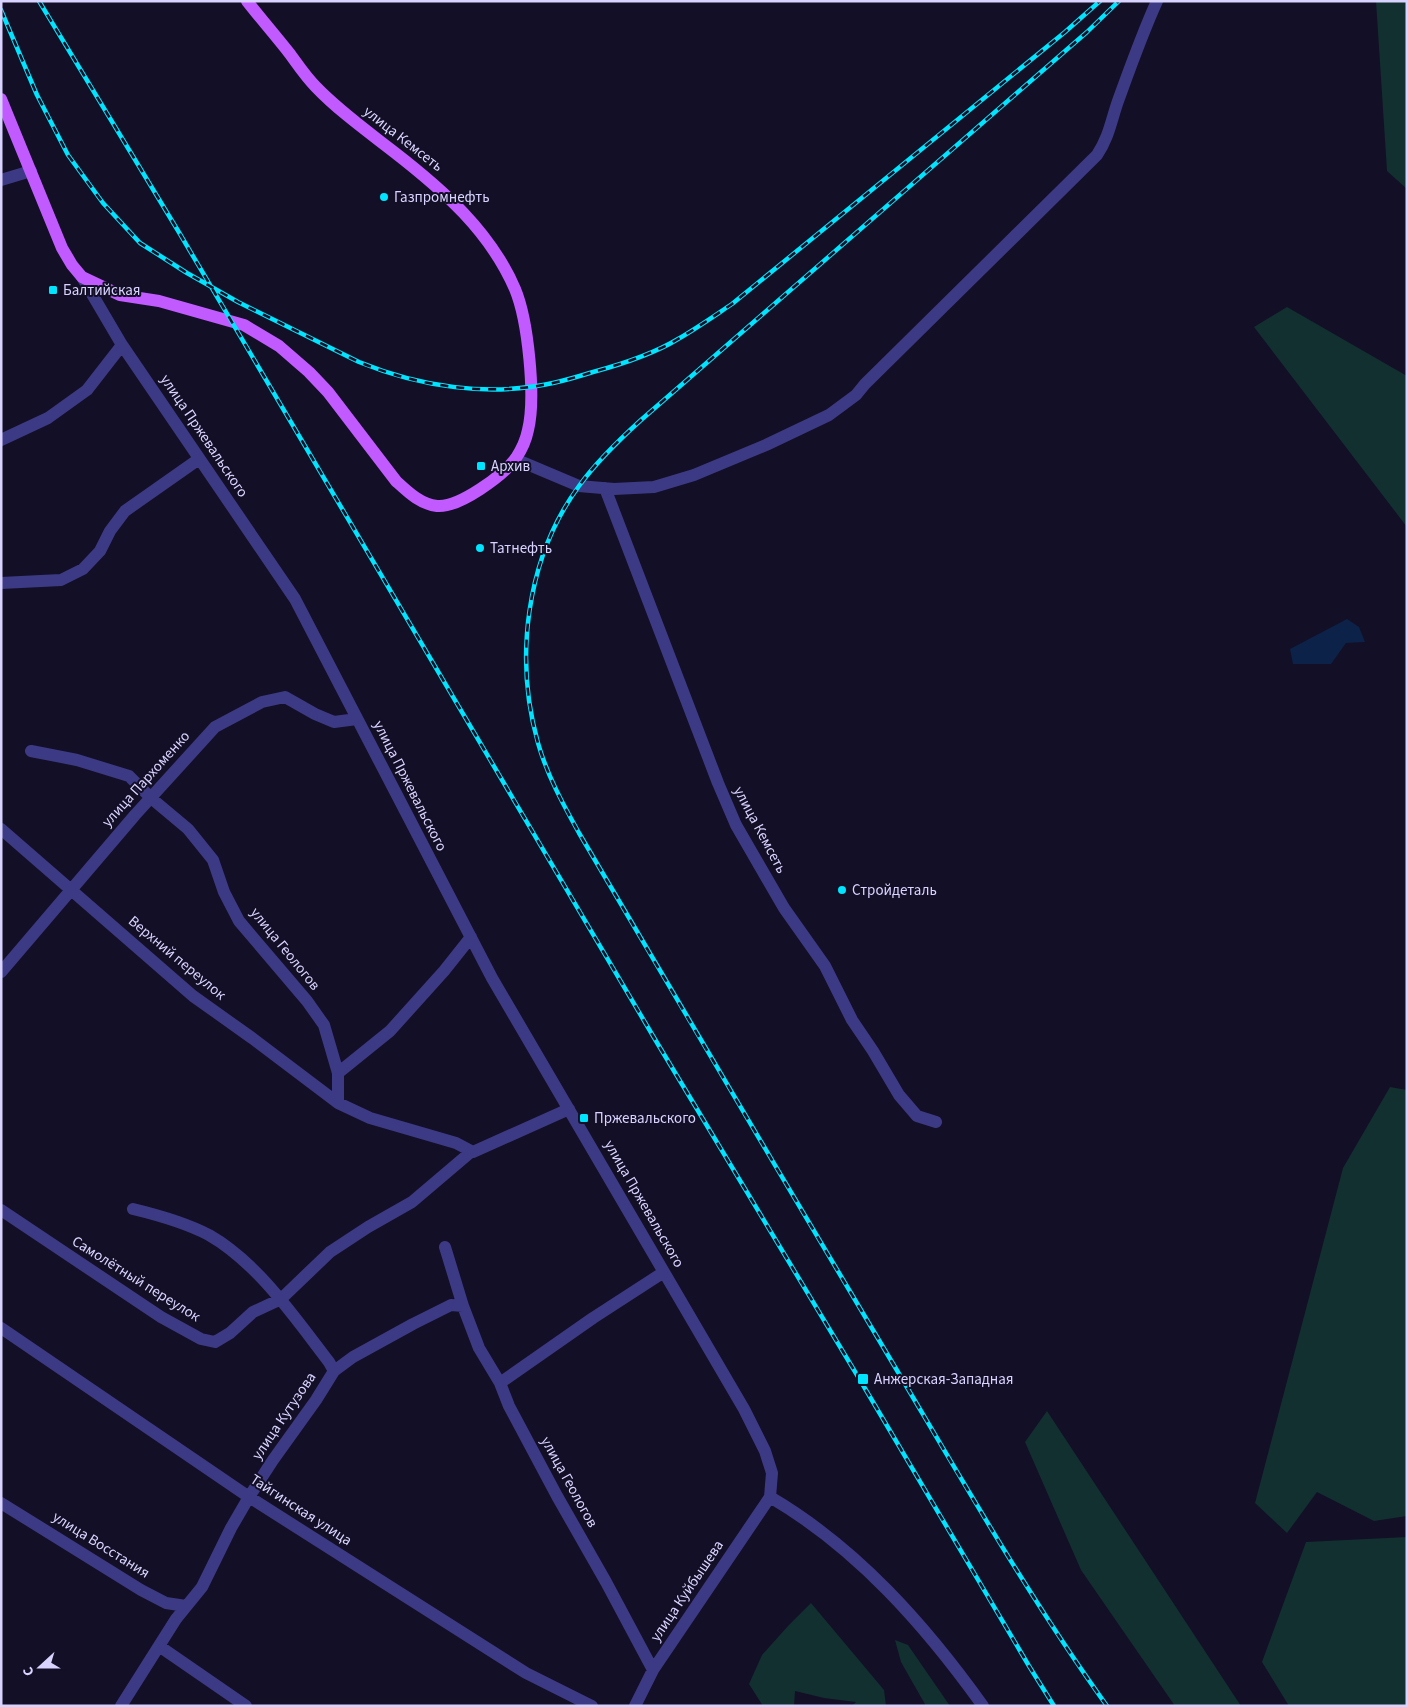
<svg xmlns="http://www.w3.org/2000/svg" width="1408" height="1707" viewBox="0 0 1408 1707" font-family="'Source Sans 3',sans-serif">
  <style>
    .green { fill: #12302f }
    .water { fill: #0c2248 }
    .lines { fill: none; stroke-linecap: round; stroke-linejoin: round }
    .minor { stroke: #3d3a85; stroke-width: 12 }
    .major { stroke: #c25bff; stroke-width: 12 }
    .rail-casing { stroke: #00e5ff; stroke-width: 4.5 }
    .rail { stroke: #130f26; stroke-width: 2.5; stroke-dasharray: 8; stroke-linecap: butt }
    .poi-dot { fill: #00e5ff; stroke: #130f26; stroke-width: 2 }
    .labels { text-anchor: middle; dominant-baseline: central; stroke-width: 4; stroke-linejoin: round; paint-order: stroke }
    .street-label { font-size: 15px; fill: #d9d4ff; stroke: #130f26 }
    .poi-label { font-size: 15px; fill: #d9d4ff; stroke: #130f26; text-anchor: start }
  </style>
  <rect width="100%" height="100%" fill="#130f26"/>
  <!-- green -->
  <path class="green" d="M1376,1H1407V189L1387,171Z
    M1287,307L1407,376V527L1254,327Z
    M1390,1087L1407,1090V1516L1374,1521L1317,1492L1287,1533L1255,1503L1343,1168Z
    M1047,1411L1241,1706H1175L1081,1570L1025,1442Z
    M1407,1537V1706H1289L1262,1662L1306,1542Z
    M811,1603L884,1690L886,1706H852L856,1702L824,1698L795,1691L794,1706H763L749,1684L762,1655L788,1626Z
    M895,1640L908,1645L950,1706H926L901,1662Z"/>
  <!-- water -->
  <path class="water" d="M1347,619L1359,627L1365,642L1346,643L1331,664H1293L1290,649Z"/>
  <g class="lines">
    <!-- minor -->
    <path class="minor" d="M1,180L31,171
      M82,277L122,345L295,599L492,978L744,1409L765,1451L772,1473L770,1497L653,1670L635,1706
      M1,440L48,418L87,390L122,345
      M515,459L579,486L614,489L654,487L694,475L766,445L829,415L856,395L865,384L1097,155C1109,137 1111,121 1118,101C1130,68 1142,34 1157,1
      M605,488L718,783L736,825L784,908L825,966L852,1020L873,1051L899,1095L917,1116L936,1122
      M1,583L61,580L83,569L100,551L110,531L125,511L199,459
      M31,751L77,760L129,776L151,798L188,829L213,860L224,892L239,921L307,1001L324,1025L338,1073V1103
      M1,829L193,996L252,1038L338,1103L370,1118L456,1143L473,1152L569,1109
      M1,972L135,815L215,727L262,702L285,697L315,714L334,722L357,719
      M338,1073L390,1031L444,971L471,937
      M133,1209C158,1215 186,1223 209,1235C258,1263 295,1318 329,1362L334,1371
      M1,1210L161,1317L201,1339L215,1342L230,1333L253,1312L281,1299L330,1252L368,1227L412,1202L472,1151
      M445,1247L463,1306L479,1348L500,1383L509,1406L557,1496L606,1582L653,1670
      M1,1328L249,1497L526,1673L592,1706
      M500,1383L593,1318L664,1272
      M770,1497C857,1548 925,1625 983,1706
      M1,1503L141,1590L166,1603L186,1606
      M159,1646L246,1706
      M121,1706L176,1619L202,1587L231,1528L249,1497L273,1460L316,1400L334,1371L353,1357L413,1324L451,1305L463,1306"/>
    <!-- major -->
    <path class="major" d="M1,99L62,248L72,265L82,277L120,295L159,301L244,325L279,346L309,372L328,392L396,481C408,492 420,504 437,506C459,508 504,475 516,458C522,449 526,440 528,430C536,397 528,320 515,289C490,231 443,190 394,152C367,131 339,111 316,87C306,77 298,65 290,54C276,36 261,19 247,1"/>
    <!-- rail casing -->
    <g class="rail-casing">
      <path id="rail" d="M39,1L180,234L656,1041L860,1380L1029,1666L1054,1706
        M1,10L37,95L68,155L103,203L140,243L187,273L238,302L359,362C420,387 489,397 553,383C567,380 580,376 593,372C619,365 655,353 678,339C697,328 714,316 732,304L1065,32L1100,1
        M1107,1706C1028,1596 961,1478 892,1362C787,1186 683,1010 579,833C563,804 547,775 538,743C514,659 526,558 579,486C597,461 619,440 641,420L1087,32L1119,1"/>
    </g>
    <!-- rail -->
    <use href="#rail" class="rail"/>
  </g>
  <!-- markers -->
  <g class="poi-dot">
    <circle cx="384" cy="197" r="5"/>
    <rect x="48" y="285" width="10" height="10" rx="2.5"/>
    <rect x="476" y="461" width="10" height="10" rx="2.5"/>
    <circle cx="480" cy="548" r="5"/>
    <circle cx="842" cy="890" r="5"/>
    <rect x="579" y="1113" width="10" height="10" rx="2.5"/>
    <rect x="857" y="1373" width="12" height="12" rx="2.5"/>
  </g>
  <g class="labels">
    <!-- street labels -->
    <g class="street-label">
      <text transform="translate(403 139) rotate(38)">улица Кемсеть</text>
      <text transform="translate(204 436) rotate(56)">улица Пржевальского</text>
      <text transform="translate(146 779) rotate(-48)">улица Пархоменко</text>
      <text transform="translate(410 786) rotate(63)">улица Пржевальского</text>
      <text transform="translate(760 830) rotate(62)">улица Кемсеть</text>
      <text transform="translate(285 949) rotate(51)">улица Геологов</text>
      <text transform="translate(177 958) rotate(40)">Верхний переулок</text>
      <text transform="translate(644 1204) rotate(60)">улица Пржевальского</text>
      <text transform="translate(136 1279) rotate(32)">Самолётный переулок</text>
      <text transform="translate(284 1416) rotate(-56)">улица Кутузова</text>
      <text transform="translate(569 1482) rotate(61)">улица Геологов</text>
      <text transform="translate(301 1510) rotate(33)">Тайгинская улица</text>
      <text transform="translate(101 1545) rotate(32)">улица Восстания</text>
      <text transform="translate(687 1591) rotate(-56)">улица Куйбышева</text>
    </g>
    <!-- poi labels -->
    <g class="poi-label">
      <text x="394" y="197">Газпромнефть</text>
      <text x="63" y="290">Балтийская</text>
      <text x="491" y="466">Архив</text>
      <text x="490" y="548">Татнефть</text>
      <text x="852" y="890">Стройдеталь</text>
      <text x="594" y="1118">Пржевальского</text>
      <text x="874" y="1379">Анжерская-Западная</text>
    </g>
  </g>
  <!-- border -->
  <rect width="1408" height="1707" fill="none" stroke="#d9d4ff" stroke-width="5"/>
  <!-- north arrow -->
  <g transform="translate(40 1667) rotate(249)" stroke="#130f26" stroke-width="4" paint-order="stroke">
  <path d="M0-4L9 19L0 12L-9 19Z" fill="#d9d4ff"/>
  <text y="-8" font-size="14" font-weight="bold" text-anchor="middle" fill="#d9d4ff">С</text>
  </g>
</svg>
